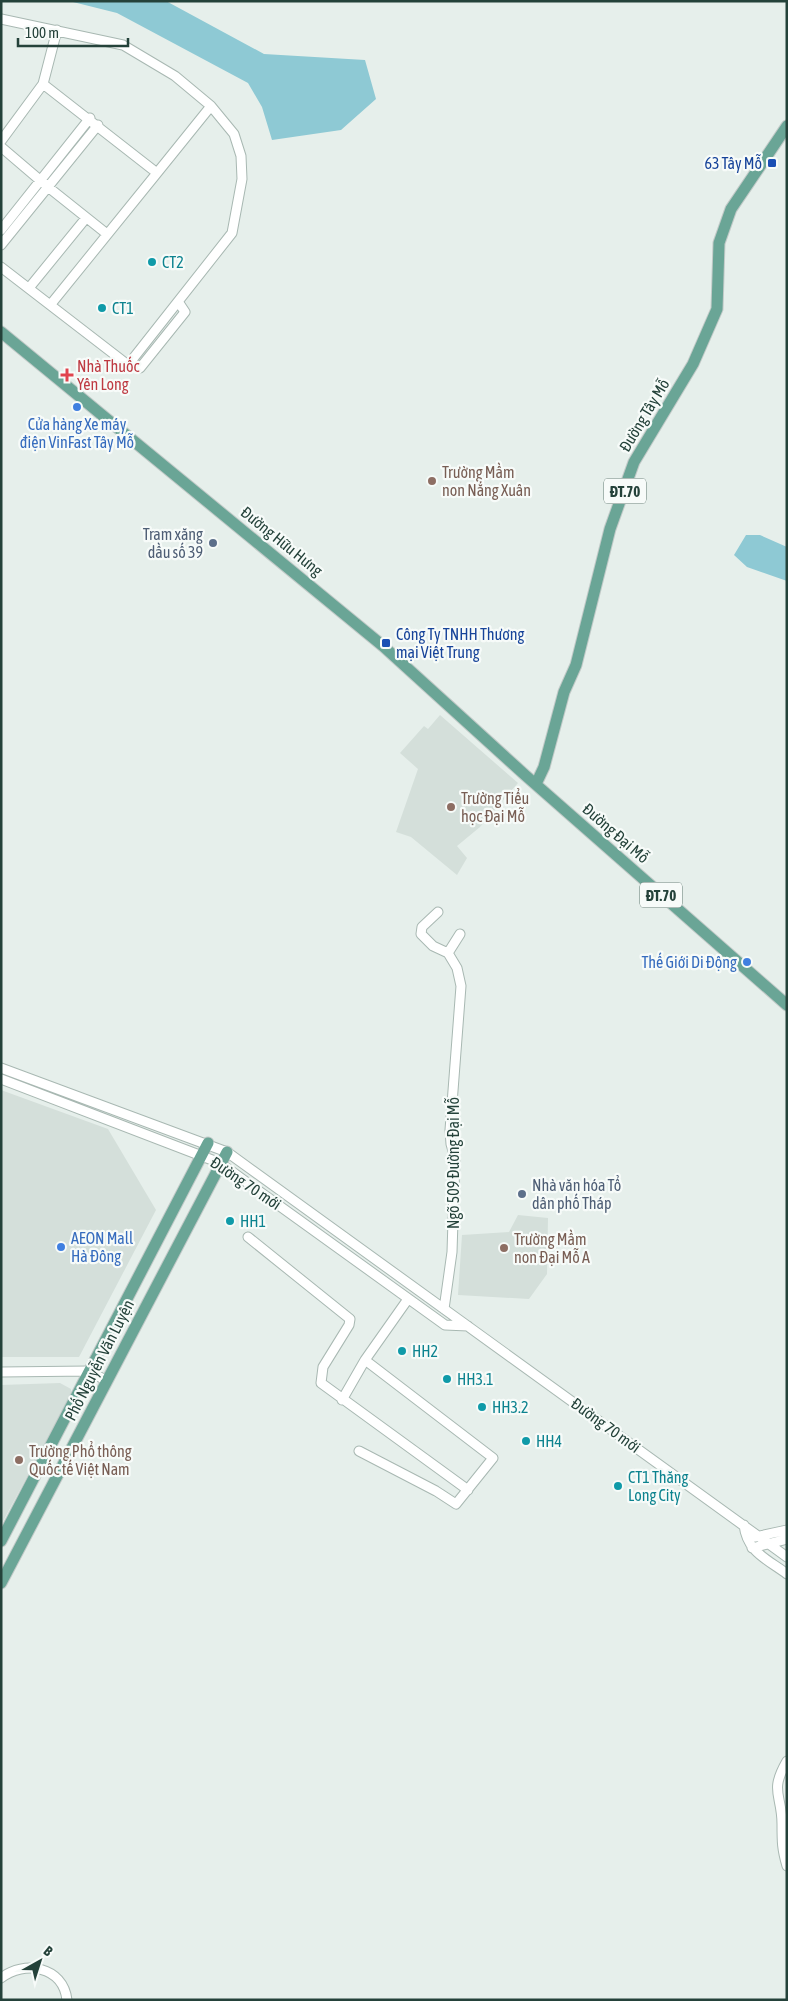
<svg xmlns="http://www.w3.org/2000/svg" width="788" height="2001" viewBox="0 0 788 2001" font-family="'Asap Condensed',sans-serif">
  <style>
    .built { fill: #d4dfda }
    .water { fill: #8ec9d4 }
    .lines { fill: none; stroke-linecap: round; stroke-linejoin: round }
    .minor-casing { stroke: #a8b8b2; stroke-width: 11 }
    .major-casing { stroke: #c2cac8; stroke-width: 13 }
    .minor { stroke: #fff; stroke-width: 9 }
    .major { stroke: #6aa596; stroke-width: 11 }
    .transit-dot { fill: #1a4fb4; stroke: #f7fbf9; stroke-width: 2 }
    .culture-dot { fill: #0f9aa8; stroke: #f7fbf9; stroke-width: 2 }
    .health-dot { fill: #e0444e; stroke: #f7fbf9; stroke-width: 2 }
    .shop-dot { fill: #3f7fe0; stroke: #f7fbf9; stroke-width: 2 }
    .education-dot { fill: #8d6e63; stroke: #f7fbf9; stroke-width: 2 }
    .service-dot { fill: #5c6f8a; stroke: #f7fbf9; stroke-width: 2 }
    .labels { text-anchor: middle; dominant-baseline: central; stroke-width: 4.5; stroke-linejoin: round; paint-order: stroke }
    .shield { fill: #f7fbf9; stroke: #637a73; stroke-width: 1 }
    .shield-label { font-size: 15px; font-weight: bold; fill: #24423a }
    .transit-label { font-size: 16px; fill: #164399; stroke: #f7fbf9; text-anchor: end }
    .culture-label { font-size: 16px; fill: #0d838f; stroke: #f7fbf9; text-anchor: start }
    .health-label { font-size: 16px; fill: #be3a42; stroke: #f7fbf9; text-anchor: start }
    .street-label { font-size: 16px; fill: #24423a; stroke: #f7fbf9 }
    .shop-label { font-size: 16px; fill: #366cbe; stroke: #f7fbf9 }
    .education-label { font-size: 16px; fill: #785e54; stroke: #f7fbf9; text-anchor: start }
    .service-label { font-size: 16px; fill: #4e5e75; stroke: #f7fbf9; text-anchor: end }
  </style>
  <rect width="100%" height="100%" fill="#e6efeb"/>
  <!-- built -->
  <path class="built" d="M440,715L518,783L480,827L457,846L467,858L457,875L411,837L396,832L418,769L400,753L424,726L428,729Z
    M1,1090L108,1129L156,1210L79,1357H1Z
    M518,1215L548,1218L547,1274L529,1299L458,1295L462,1235L509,1232Z
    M60,1383L71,1389V1395L1,1525V1385Z"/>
  <!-- water -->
  <path class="water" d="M69,1H166L264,54L365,60L376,99L341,130L272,140L262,107L248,83L117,13Z
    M746,535H760L787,547V581L747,567L734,555Z"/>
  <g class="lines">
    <!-- minor casing -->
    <g class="minor-casing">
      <path id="minor" d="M1,19L123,45L175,76L211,106L234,134L241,156L242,179L232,233L128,365
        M43,84L157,173L211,106
        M1,141L43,84L57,30
        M1,147L48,187L107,234
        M1,230L90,118
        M1,245L98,125
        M1,267L128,365L140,368L185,312L179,303
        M29,288L86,218
        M51,304L157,173
        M438,912L422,927L421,934L433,946L448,953
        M1,1068L227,1152L787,1557
        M1,1079L220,1163L445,1325L468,1326
        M248,1237L350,1319L349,1325L323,1367L321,1383L468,1490
        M444,1309L452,1252L455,1158L451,1144L450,1130L461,986L457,968L448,953L460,934
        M365,1360L408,1299
        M1,1372L89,1371L107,1381
        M342,1400L365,1360L493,1458L456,1504L436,1491L359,1451
        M744,1525C747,1552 767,1559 787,1574
        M755,1537L787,1530
        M752,1548L787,1539
        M787,1761C769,1792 782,1794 782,1824C782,1842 782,1849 787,1866
        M1,1978C24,1960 63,1966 67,2000"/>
    </g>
    <!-- major casing -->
    <g class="major-casing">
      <path id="major" d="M1,332L383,646L525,775L787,1005
        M536,784L544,767L564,692L576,665L610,529L634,462L693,364L717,309L719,243L731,209L787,126
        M1,1541L208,1143
        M1,1583L227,1152"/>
    </g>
    <!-- minor -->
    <use href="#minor" class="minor"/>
    <!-- major -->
    <use href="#major" class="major"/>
  </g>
  <!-- markers -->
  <g class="transit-dot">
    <rect x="767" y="158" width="10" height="10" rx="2.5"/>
    <rect x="381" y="638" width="10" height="10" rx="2.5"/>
  </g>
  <g class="culture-dot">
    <circle cx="152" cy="262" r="5"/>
    <circle cx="102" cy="308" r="5"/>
    <circle cx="230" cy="1221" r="5"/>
    <circle cx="402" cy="1351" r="5"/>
    <circle cx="447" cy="1379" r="5"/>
    <circle cx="482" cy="1407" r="5"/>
    <circle cx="526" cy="1441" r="5"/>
    <circle cx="618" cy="1486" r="5"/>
  </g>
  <path class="health-dot" d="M64.5 367.5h5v5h5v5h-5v5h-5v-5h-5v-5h5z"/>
  <g class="shop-dot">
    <circle cx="77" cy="407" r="5"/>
    <circle cx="747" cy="962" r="5"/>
    <circle cx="61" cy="1247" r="5"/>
  </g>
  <g class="education-dot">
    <circle cx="432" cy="481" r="5"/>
    <circle cx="451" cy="807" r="5"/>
    <circle cx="504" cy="1248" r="5"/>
    <circle cx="19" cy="1460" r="5"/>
  </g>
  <g class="service-dot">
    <circle cx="213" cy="543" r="5"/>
    <circle cx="522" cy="1194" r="5"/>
  </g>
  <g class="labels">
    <!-- shield labels -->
    <g class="shield">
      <rect x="604" y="478.5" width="42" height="25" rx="4"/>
      <rect x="640" y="882.5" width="42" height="25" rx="4"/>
    </g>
    <g class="shield-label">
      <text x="625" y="491">ĐT.70</text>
      <text x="661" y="895">ĐT.70</text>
    </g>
    <!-- transit labels -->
    <g class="transit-label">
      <text x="762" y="163">63 Tây Mỗ</text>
      <text x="396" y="634" text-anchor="start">Công Ty TNHH Thương<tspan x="396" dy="18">mại Việt Trung</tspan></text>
    </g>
    <!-- culture labels -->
    <g class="culture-label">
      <text x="162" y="262">CT2</text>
      <text x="112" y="308">CT1</text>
      <text x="240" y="1221">HH1</text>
      <text x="412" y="1351">HH2</text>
      <text x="457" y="1379">HH3.1</text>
      <text x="492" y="1407">HH3.2</text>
      <text x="536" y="1441">HH4</text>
      <text x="628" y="1477">CT1 Thăng<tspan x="628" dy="18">Long City</tspan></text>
    </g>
    <!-- health labels -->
    <g class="health-label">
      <text x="77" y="366">Nhà Thuốc<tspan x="77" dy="18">Yên Long</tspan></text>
    </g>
    <!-- street labels -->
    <g class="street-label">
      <text transform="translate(644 415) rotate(-59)">Đường Tây Mỗ</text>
      <text transform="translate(282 541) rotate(39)">Đường Hữu Hưng</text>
      <text transform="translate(616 833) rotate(41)">Đường Đại Mỗ</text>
      <text transform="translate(453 1163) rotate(-90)">Ngõ 509 Đường Đại Mỗ</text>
      <text transform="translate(246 1183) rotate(34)">Đường 70 mới</text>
      <text transform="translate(99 1360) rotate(-63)">Phố Nguyễn Văn Luyện</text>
      <text transform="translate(606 1425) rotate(36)">Đường 70 mới</text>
    </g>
    <!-- shop labels -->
    <g class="shop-label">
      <text x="77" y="424">Cửa hàng Xe máy<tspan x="77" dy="18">điện VinFast Tây Mỗ</tspan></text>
      <text x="737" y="962" text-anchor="end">Thế Giới Di Động</text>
      <text x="71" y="1238" text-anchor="start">AEON Mall<tspan x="71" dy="18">Hà Đông</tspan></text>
    </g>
    <!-- education labels -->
    <g class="education-label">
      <text x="442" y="472">Trường Mầm<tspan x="442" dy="18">non Nắng Xuân</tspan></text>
      <text x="461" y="798">Trường Tiểu<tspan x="461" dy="18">học Đại Mỗ</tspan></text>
      <text x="514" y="1239">Trường Mầm<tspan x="514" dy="18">non Đại Mỗ A</tspan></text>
      <text x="29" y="1451">Trường Phổ thông<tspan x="29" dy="18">Quốc tế Việt Nam</tspan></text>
    </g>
    <!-- service labels -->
    <g class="service-label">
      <text x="203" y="534">Trạm xăng<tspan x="203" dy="18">dầu số 39</tspan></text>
      <text x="532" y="1185" text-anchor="start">Nhà văn hóa Tổ<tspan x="532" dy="18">dân phố Tháp</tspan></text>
    </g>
  </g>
  <!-- border -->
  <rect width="788" height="2001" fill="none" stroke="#24423a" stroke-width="5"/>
  <!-- north arrow -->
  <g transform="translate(40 1961) rotate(39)" stroke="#f7fbf9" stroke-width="4" paint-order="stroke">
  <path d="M0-4L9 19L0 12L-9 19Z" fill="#24423a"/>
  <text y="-8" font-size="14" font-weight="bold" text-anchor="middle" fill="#24423a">B</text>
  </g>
  <!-- scale -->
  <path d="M18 38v8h110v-8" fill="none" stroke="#24423a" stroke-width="2.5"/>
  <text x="25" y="38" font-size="15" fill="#24423a" stroke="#f7fbf9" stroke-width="4" paint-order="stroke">100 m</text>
</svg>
